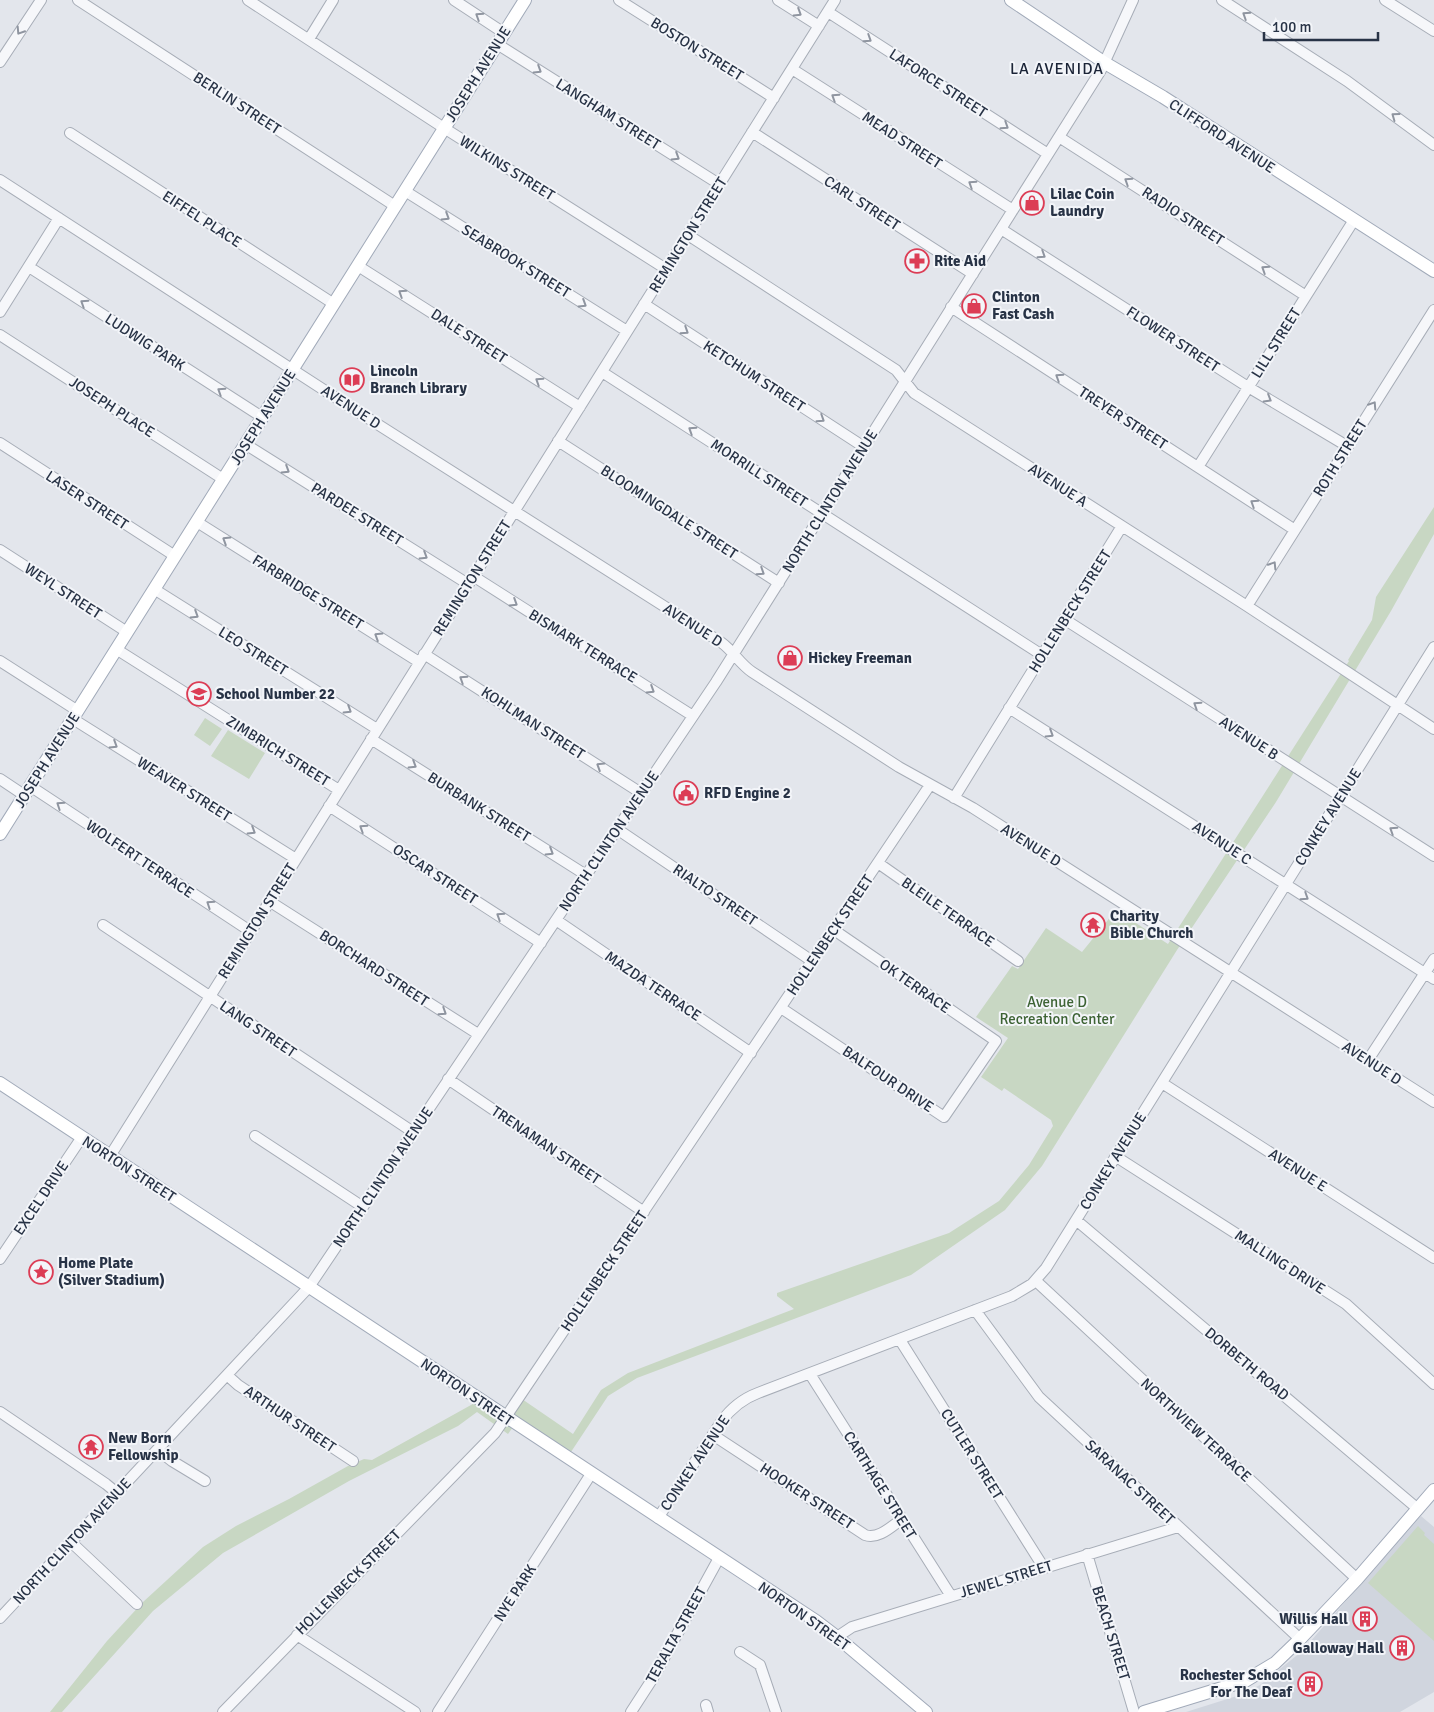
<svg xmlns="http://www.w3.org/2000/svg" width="1434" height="1712" viewBox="0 0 1434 1712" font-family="Signika,sans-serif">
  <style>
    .built { fill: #d0d5de }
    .green { fill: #c8d7c3 }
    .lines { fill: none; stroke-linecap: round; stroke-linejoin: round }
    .minor-casing { stroke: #a7adb7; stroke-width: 12 }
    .major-casing { stroke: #a1aab9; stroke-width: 14 }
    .minor { stroke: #f6f7fa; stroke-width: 10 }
    .major { stroke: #fff; stroke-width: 12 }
    .oneway { stroke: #8f95a0 }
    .labels { text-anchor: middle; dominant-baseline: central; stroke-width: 4; stroke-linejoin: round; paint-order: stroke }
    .street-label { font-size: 15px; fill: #283346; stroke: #f3f5f9 }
    .poi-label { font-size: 15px; font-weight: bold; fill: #283346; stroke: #f3f5f9; text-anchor: start }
    .park-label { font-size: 15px; fill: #3d6334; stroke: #f3f5f9 }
    .neighbourhood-label { font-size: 16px; letter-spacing: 1px; fill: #1b2437; stroke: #f3f5f9 }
  </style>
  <rect width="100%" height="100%" fill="#e3e6ec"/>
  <!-- built -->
  <path class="built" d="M1421,1516L1434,1527V1692L1400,1712H1186L1240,1695L1260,1685L1301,1652Z"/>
  <!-- green -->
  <path class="green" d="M1434,507V534L1391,611L1276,802L1177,950L1042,1166L1005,1210L911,1275L637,1378L608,1396L567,1458L515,1424L508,1434L477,1412L458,1426L349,1481L223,1553L153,1611L62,1712H50L107,1641L143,1602L203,1547L236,1526L289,1499L348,1466L364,1459L372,1460L480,1400L506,1417L519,1397L573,1434L601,1390L628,1373L794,1309L777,1296V1293L949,1233L999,1201L1029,1165L1053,1126L1051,1120L1004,1088L1002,1091L981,1077L1008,1038L976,1017L1012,966L1018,969L1046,928L1082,952L1116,910L1168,944L1349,661L1348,660L1372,620L1376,597Z
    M205,718L222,729L210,746L194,735Z
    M228,730L265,753L249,779L211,756Z
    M1418,1526L1425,1533L1424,1535L1434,1544V1641L1368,1583Z"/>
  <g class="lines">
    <!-- minor casing -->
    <g class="minor-casing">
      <path id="minor" d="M78,0L395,206
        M248,0L444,128L666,269
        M454,0L504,33
        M619,0L774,98
        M778,0L819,26
        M1222,0L1347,81L1434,145
        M1385,0L1434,31
        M828,12L1048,154
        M309,39L333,0
        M497,44L719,184
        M0,62L41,0
        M792,69L1013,210
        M752,132L973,274
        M70,133L334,304
        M1059,137L1306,296
        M0,180L341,401L722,643C733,651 740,664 752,672L899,767L973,808L1434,1102
        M405,191L627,331
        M1001,229L1248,387L1347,446
        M688,235L896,370L914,393L1247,606L1434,729
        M358,266L580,407
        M29,267L262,417
        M644,304L864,447
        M951,307L1295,530
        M0,312L59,218
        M0,335L223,479
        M602,372L1042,655
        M558,441L779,583
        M0,443L175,556
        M245,444L468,584
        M1198,467L1354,220
        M197,522L419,662
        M0,550L127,632
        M473,576L693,716
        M154,589L377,729
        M1247,606L1434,310
        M1064,619L1434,856
        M116,649L339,790
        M424,654L641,793
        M0,661L78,711
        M1009,708L1434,979
        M73,719L296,859
        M371,739L586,875
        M0,779L24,795
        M30,786L250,931
        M954,798L1122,526
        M329,806L541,943
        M617,829L812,961
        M878,863L1018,961
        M269,901L478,1034
        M556,920L751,1053
        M103,925L413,1132
        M781,1008L944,1117L996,1041L834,930
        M1368,1060L1434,959
        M448,1079L644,1212
        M1162,1083L1434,1258
        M255,1136L363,1207
        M110,1156L835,0
        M1115,1156L1346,1304L1434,1384
        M1076,1220L1418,1509
        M0,1259L82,1137
        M1036,1281L1357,1579
        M975,1310L1039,1397L1300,1639
        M900,1340L1044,1568
        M810,1374L951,1596
        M228,1376L238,1385L353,1461
        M0,1412L106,1484L117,1493
        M713,1435L865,1535C878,1540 892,1526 902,1519
        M158,1450L172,1461L205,1481
        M658,1518L721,1422C731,1408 742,1399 758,1393L1012,1296L1032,1284L1046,1268L1434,647
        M71,1542L137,1604
        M1087,1554L1134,1712
        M0,1618L309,1287L716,682L1101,70L1133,0
        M297,1635L415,1712
        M837,1637L852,1627L1178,1527
        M740,1652L760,1665L776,1712
        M706,1705L708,1712
        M223,1712L495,1433L930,785
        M438,1712L591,1474
        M631,1712L653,1678L719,1558"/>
    </g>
    <!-- major casing -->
    <g class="major-casing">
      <path id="major" d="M1011,0L1105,63L1163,97L1434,271
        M0,834L525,0
        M0,1083L816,1621L837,1637L926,1712
        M1144,1712L1245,1681L1275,1663L1300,1639L1357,1579L1434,1490"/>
    </g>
    <!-- minor -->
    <use href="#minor" class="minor"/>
    <!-- major -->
    <use href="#major" class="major"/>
  </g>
  <!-- one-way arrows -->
  <defs><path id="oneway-chevron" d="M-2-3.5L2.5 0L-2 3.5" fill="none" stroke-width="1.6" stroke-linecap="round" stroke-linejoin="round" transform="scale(1.25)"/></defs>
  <g class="oneway">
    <use href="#oneway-chevron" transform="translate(798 13) rotate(32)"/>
    <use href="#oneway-chevron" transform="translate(1246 15) rotate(-147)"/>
    <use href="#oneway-chevron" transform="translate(479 16) rotate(-147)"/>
    <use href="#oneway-chevron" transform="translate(20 31) rotate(123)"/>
    <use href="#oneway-chevron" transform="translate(868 39) rotate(33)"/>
    <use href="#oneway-chevron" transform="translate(538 70) rotate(32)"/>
    <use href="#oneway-chevron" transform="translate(835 97) rotate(-147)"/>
    <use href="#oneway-chevron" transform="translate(1395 116) rotate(-144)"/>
    <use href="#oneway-chevron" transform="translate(1005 126) rotate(33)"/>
    <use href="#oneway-chevron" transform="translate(676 157) rotate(32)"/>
    <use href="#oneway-chevron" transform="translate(1128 181) rotate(-147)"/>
    <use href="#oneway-chevron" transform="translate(972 184) rotate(-147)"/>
    <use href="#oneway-chevron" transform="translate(446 217) rotate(32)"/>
    <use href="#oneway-chevron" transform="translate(1042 255) rotate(33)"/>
    <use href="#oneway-chevron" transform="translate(1265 269) rotate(-147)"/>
    <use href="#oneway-chevron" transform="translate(402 293) rotate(-147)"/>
    <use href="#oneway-chevron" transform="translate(84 303) rotate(-147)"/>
    <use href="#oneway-chevron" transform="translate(583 304) rotate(32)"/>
    <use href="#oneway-chevron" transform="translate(685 331) rotate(33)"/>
    <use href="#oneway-chevron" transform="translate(1059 377) rotate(-147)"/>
    <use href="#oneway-chevron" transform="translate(539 381) rotate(-147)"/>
    <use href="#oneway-chevron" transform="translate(221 391) rotate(-147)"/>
    <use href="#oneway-chevron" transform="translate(1268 399) rotate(31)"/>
    <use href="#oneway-chevron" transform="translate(1373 405) rotate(-57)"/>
    <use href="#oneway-chevron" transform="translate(821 419) rotate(33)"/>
    <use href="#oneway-chevron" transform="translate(692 430) rotate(-147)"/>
    <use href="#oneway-chevron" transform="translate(286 470) rotate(32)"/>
    <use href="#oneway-chevron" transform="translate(1254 503) rotate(-147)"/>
    <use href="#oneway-chevron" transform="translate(226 540) rotate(-148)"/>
    <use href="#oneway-chevron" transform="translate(424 556) rotate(32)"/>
    <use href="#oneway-chevron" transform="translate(1273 565) rotate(-58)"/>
    <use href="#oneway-chevron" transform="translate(761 572) rotate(33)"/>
    <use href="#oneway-chevron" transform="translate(514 603) rotate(32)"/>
    <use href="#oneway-chevron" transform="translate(195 615) rotate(32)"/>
    <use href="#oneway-chevron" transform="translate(378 636) rotate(-148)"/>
    <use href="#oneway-chevron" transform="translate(463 679) rotate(-147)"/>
    <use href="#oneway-chevron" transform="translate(651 690) rotate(32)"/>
    <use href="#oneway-chevron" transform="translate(1197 705) rotate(-147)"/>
    <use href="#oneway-chevron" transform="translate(348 710) rotate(32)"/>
    <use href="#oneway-chevron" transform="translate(1050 734) rotate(32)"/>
    <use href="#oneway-chevron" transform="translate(114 745) rotate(32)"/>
    <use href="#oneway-chevron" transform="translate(413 765) rotate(32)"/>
    <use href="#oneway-chevron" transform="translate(600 766) rotate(-148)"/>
    <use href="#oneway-chevron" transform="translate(60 805) rotate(-146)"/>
    <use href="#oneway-chevron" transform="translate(363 828) rotate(-147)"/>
    <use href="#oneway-chevron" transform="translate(1393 830) rotate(-147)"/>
    <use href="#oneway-chevron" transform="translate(252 831) rotate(32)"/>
    <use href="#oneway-chevron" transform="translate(550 852) rotate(32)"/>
    <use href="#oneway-chevron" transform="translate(1305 897) rotate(33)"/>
    <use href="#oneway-chevron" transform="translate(210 904) rotate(-146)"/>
    <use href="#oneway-chevron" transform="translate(500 916) rotate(-147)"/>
    <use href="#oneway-chevron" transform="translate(443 1012) rotate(33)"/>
  </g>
  <!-- icons -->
  <defs>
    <g id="shop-ring" transform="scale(1.25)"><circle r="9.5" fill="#f3f5f9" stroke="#dc3d55" stroke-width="1.5"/><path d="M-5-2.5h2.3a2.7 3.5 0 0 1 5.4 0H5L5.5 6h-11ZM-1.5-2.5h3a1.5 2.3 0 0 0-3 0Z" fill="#dc3d55"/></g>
    <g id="pharmacy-ring" transform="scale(1.25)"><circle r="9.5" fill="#f3f5f9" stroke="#dc3d55" stroke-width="1.5"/><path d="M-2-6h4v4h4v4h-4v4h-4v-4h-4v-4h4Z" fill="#dc3d55"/></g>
    <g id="library-ring" transform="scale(1.25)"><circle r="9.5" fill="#f3f5f9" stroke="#dc3d55" stroke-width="1.5"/><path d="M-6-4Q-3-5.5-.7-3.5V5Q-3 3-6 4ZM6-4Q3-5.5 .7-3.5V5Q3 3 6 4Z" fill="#dc3d55"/></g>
    <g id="school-ring" transform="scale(1.25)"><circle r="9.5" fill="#f3f5f9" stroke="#dc3d55" stroke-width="1.5"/><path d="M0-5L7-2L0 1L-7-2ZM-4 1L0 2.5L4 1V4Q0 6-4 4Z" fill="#dc3d55"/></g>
    <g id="civic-ring" transform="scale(1.25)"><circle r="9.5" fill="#f3f5f9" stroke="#dc3d55" stroke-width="1.5"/><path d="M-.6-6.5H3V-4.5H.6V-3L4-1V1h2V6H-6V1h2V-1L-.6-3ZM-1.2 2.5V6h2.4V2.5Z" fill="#dc3d55"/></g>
    <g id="temple-ring" transform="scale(1.25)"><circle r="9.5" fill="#f3f5f9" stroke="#dc3d55" stroke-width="1.5"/><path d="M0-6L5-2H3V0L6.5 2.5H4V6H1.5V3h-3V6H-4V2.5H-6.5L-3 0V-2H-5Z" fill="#dc3d55"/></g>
    <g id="sight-ring" transform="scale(1.25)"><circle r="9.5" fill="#f3f5f9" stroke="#dc3d55" stroke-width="1.5"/><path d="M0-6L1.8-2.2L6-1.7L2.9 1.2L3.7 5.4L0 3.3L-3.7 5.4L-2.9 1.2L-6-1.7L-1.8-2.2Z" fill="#dc3d55"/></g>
    <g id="building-ring" transform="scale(1.25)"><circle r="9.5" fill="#f3f5f9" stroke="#dc3d55" stroke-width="1.5"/><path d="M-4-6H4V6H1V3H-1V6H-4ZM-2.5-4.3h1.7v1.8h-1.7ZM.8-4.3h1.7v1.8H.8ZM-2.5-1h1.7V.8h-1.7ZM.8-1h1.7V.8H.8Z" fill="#dc3d55"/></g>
  </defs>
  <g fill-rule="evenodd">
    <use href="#shop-ring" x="1032" y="203"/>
    <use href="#pharmacy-ring" x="917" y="261"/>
    <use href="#shop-ring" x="974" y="306"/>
    <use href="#library-ring" x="352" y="380"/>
    <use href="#shop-ring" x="790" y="658"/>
    <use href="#school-ring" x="199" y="694"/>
    <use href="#civic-ring" x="686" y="793"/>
    <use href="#temple-ring" x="1093" y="925"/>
    <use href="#sight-ring" x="41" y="1272"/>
    <use href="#temple-ring" x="91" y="1447"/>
    <use href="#building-ring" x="1365" y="1619"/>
    <use href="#building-ring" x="1402" y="1648"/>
    <use href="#building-ring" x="1310" y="1684"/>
  </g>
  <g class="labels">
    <!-- street labels -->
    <g class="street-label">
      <text transform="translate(697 49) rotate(32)">BOSTON STREET</text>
      <text transform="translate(478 74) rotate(-58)">JOSEPH AVENUE</text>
      <text transform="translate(938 83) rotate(33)">LAFORCE STREET</text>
      <text transform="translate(237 103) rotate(33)">BERLIN STREET</text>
      <text transform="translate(608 114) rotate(32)">LANGHAM STREET</text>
      <text transform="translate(1222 136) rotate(33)">CLIFFORD AVENUE</text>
      <text transform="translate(902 140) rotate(33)">MEAD STREET</text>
      <text transform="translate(507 168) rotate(32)">WILKINS STREET</text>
      <text transform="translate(862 203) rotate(33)">CARL STREET</text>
      <text transform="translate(1183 216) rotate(33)">RADIO STREET</text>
      <text transform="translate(202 219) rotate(33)">EIFFEL PLACE</text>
      <text transform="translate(688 235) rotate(-58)">REMINGTON STREET</text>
      <text transform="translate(516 261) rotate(32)">SEABROOK STREET</text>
      <text transform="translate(469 336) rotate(33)">DALE STREET</text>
      <text transform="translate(1173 339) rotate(33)">FLOWER STREET</text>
      <text transform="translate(145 342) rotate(33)">LUDWIG PARK</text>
      <text transform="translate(1276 343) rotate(-58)">LILL STREET</text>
      <text transform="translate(754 376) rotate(33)">KETCHUM STREET</text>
      <text transform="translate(112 407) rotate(33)">JOSEPH PLACE</text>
      <text transform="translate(351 407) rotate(33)">AVENUE D</text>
      <text transform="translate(263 417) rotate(-58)">JOSEPH AVENUE</text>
      <text transform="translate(1123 418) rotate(33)">TREYER STREET</text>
      <text transform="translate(1340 458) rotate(-58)">ROTH STREET</text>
      <text transform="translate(759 473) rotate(33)">MORRILL STREET</text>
      <text transform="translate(1058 485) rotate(33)">AVENUE A</text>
      <text transform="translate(87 500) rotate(33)">LASER STREET</text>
      <text transform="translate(830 501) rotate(-58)">NORTH CLINTON AVENUE</text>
      <text transform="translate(669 512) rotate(33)">BLOOMINGDALE STREET</text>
      <text transform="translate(357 514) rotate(32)">PARDEE STREET</text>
      <text transform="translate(472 578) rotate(-58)">REMINGTON STREET</text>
      <text transform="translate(63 591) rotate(33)">WEYL STREET</text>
      <text transform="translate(308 592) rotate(32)">FARBRIDGE STREET</text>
      <text transform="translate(1070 611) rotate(-58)">HOLLENBECK STREET</text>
      <text transform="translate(693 625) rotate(33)">AVENUE D</text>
      <text transform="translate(583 646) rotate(32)">BISMARK TERRACE</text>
      <text transform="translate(253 651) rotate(32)">LEO STREET</text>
      <text transform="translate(533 723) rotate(33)">KOHLMAN STREET</text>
      <text transform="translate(1249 738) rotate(33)">AVENUE B</text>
      <text transform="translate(278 751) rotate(32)">ZIMBRICH STREET</text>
      <text transform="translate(47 760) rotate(-58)">JOSEPH AVENUE</text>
      <text transform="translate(184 789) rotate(32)">WEAVER STREET</text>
      <text transform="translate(479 807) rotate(32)">BURBANK STREET</text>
      <text transform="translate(1328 817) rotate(-58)">CONKEY AVENUE</text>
      <text transform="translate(609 841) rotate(-56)">NORTH CLINTON AVENUE</text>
      <text transform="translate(1222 843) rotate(33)">AVENUE C</text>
      <text transform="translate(1031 845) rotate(32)">AVENUE D</text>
      <text transform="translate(140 859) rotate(34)">WOLFERT TERRACE</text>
      <text transform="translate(435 874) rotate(33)">OSCAR STREET</text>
      <text transform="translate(715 895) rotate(34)">RIALTO STREET</text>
      <text transform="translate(948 912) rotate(35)">BLEILE TERRACE</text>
      <text transform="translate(257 921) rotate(-58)">REMINGTON STREET</text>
      <text transform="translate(830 935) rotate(-56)">HOLLENBECK STREET</text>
      <text transform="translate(374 968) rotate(33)">BORCHARD STREET</text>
      <text transform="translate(653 986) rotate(34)">MAZDA TERRACE</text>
      <text transform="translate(915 986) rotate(35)">OK TERRACE</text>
      <text transform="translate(258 1029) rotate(34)">LANG STREET</text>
      <text transform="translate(1372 1063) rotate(33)">AVENUE D</text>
      <text transform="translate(888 1079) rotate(34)">BALFOUR DRIVE</text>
      <text transform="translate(546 1145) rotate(34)">TRENAMAN STREET</text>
      <text transform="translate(1113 1161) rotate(-58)">CONKEY AVENUE</text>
      <text transform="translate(129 1169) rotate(33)">NORTON STREET</text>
      <text transform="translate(1298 1170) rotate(33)">AVENUE E</text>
      <text transform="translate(383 1177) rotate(-56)">NORTH CLINTON AVENUE</text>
      <text transform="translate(41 1198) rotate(-56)">EXCEL DRIVE</text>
      <text transform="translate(1280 1262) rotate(33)">MALLING DRIVE</text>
      <text transform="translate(604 1271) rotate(-56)">HOLLENBECK STREET</text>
      <text transform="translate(1247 1364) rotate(40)">DORBETH ROAD</text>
      <text transform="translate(467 1392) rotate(34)">NORTON STREET</text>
      <text transform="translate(290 1419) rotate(34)">ARTHUR STREET</text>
      <text transform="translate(1196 1430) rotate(43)">NORTHVIEW TERRACE</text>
      <text transform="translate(972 1454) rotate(58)">CUTLER STREET</text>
      <text transform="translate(695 1463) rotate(-56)">CONKEY AVENUE</text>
      <text transform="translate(1130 1482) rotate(43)">SARANAC STREET</text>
      <text transform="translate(880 1485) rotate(58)">CARTHAGE STREET</text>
      <text transform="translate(807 1496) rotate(33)">HOOKER STREET</text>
      <text transform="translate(72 1541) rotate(-47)">NORTH CLINTON AVENUE</text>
      <text transform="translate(1006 1579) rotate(-17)">JEWEL STREET</text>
      <text transform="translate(348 1582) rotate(-45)">HOLLENBECK STREET</text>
      <text transform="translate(515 1593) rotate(-57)">NYE PARK</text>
      <text transform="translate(804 1616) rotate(35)">NORTON STREET</text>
      <text transform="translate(1111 1633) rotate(73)">BEACH STREET</text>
      <text transform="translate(676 1635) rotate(-61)">TERALTA STREET</text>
    </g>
    <!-- poi labels -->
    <g class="poi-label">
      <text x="1050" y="194">Lilac Coin<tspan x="1050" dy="17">Laundry</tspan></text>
      <text x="934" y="261">Rite Aid</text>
      <text x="992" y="297">Clinton<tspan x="992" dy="17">Fast Cash</tspan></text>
      <text x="370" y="371">Lincoln<tspan x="370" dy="17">Branch Library</tspan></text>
      <text x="808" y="658">Hickey Freeman</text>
      <text x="216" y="694">School Number 22</text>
      <text x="704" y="793">RFD Engine 2</text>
      <text x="1110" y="916">Charity<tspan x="1110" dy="17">Bible Church</tspan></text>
      <text x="58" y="1263">Home Plate<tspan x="58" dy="17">(Silver Stadium)</tspan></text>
      <text x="108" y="1438">New Born<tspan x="108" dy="17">Fellowship</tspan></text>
      <text x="1348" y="1619" text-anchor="end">Willis Hall</text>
      <text x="1384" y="1648" text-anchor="end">Galloway Hall</text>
      <text x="1292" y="1675" text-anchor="end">Rochester School<tspan x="1292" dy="17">For The Deaf</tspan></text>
    </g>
    <!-- park labels -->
    <g class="park-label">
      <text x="1057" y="1002">Avenue D<tspan x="1057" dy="17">Recreation Center</tspan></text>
    </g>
    <!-- neighbourhood labels -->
    <g class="neighbourhood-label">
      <text x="1057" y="69">LA AVENIDA</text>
    </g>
  </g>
  <!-- scale -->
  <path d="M1264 32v8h114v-8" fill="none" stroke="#283346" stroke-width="2.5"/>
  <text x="1272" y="32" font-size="15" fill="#283346" stroke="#f3f5f9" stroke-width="4" paint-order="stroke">100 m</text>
</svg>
